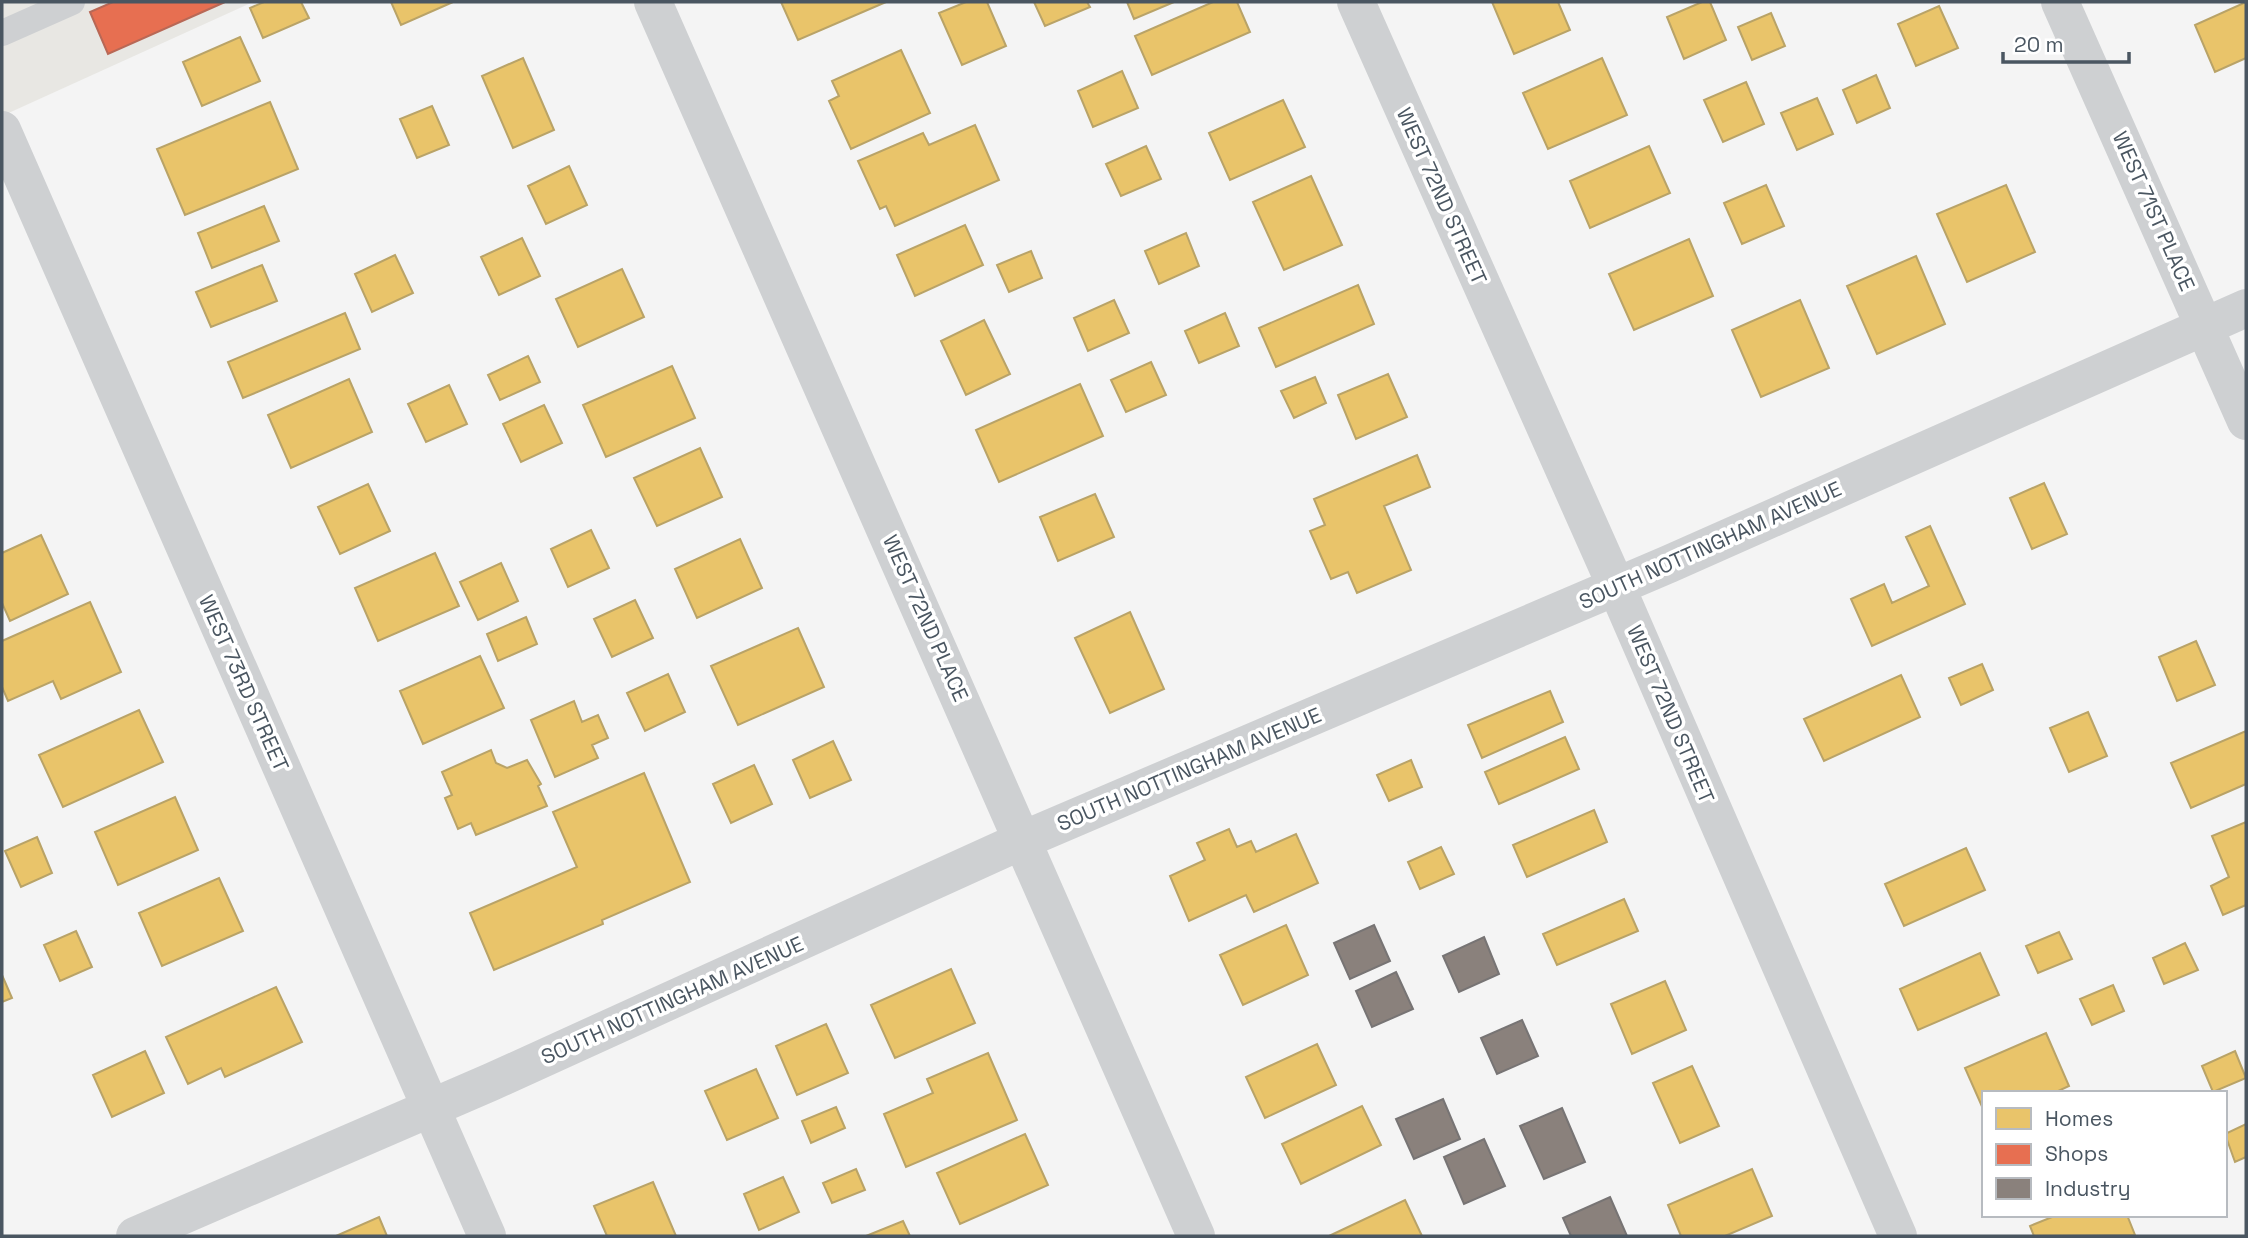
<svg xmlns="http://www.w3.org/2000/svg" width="2248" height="1238" viewBox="0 0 2248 1238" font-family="'Space Grotesk',sans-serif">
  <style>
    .commercial { fill: #e8e7e3 }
    .homes { fill: #e9c46a; stroke: #b9a367; stroke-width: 2 }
    .shops { fill: #e76f51; stroke: #b86856; stroke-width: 2 }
    .industry { fill: #8a817c; stroke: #777474; stroke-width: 2 }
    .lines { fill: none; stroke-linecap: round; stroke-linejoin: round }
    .lane { stroke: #ced0d2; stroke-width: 26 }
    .street { stroke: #ced0d2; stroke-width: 38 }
    .labels { text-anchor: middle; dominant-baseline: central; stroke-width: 7; stroke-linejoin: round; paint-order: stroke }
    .street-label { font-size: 21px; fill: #4a5661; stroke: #fff }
  </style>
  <rect width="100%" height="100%" fill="#f4f4f4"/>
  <!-- commercial -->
  <path class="commercial" d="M2,2H253L2,116Z"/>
  <!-- homes -->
  <path class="homes" d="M264,2H301L309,18L263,38L250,8Z
    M391,2H453L401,25Z
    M781,2H886L798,40Z
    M966,2H987L1006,46L962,65L939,13Z
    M1034,2H1087L1090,7L1045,26Z
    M1127,2H1174L1134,19Z
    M1213,2H1237L1250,32L1152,75L1135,36Z
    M1492,2H1558L1570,30L1514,54Z
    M1702,2H1710L1726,40L1684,59L1667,17Z
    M2246,2V58L2215,72L2195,25Z
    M1939,6L1958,48L1916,66L1898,24Z
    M1771,13L1785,46L1752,60L1738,27Z
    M240,37L260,81L202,106L183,62Z
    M901,50L930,113L851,149L829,101L839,96L832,81Z
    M523,58L554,130L513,148L482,76Z
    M1602,58L1627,115L1548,149L1523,93Z
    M1122,71L1138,108L1093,127L1078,91Z
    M1876,75L1890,108L1857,123L1843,90Z
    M1746,82L1764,124L1723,142L1704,100Z
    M1817,98L1833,134L1797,150L1781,113Z
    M1283,100L1305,147L1230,180L1209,133Z
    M270,102L298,169L185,215L157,149Z
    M432,106L449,145L417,158L400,119Z
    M975,125L999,180L895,226L886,206L880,209L858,161L923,133L929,145Z
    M1146,146L1161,179L1121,196L1106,164Z
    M1649,146L1670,193L1590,228L1570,181Z
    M569,166L587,205L546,224L528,186Z
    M1311,176L1342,245L1284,270L1253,202Z
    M1766,185L1784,226L1742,244L1724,203Z
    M2006,185L2035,252L1967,282L1937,214Z
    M264,206L279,241L212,268L198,233Z
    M965,225L983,265L915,296L897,255Z
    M1186,233L1199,266L1159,284L1145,251Z
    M522,238L540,276L499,295L481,257Z
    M1689,239L1713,296L1634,330L1609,274Z
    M1031,251L1042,278L1009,292L997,265Z
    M395,255L413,293L372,312L355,274Z
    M1916,256L1945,324L1877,354L1847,286Z
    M262,265L277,301L211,327L196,292Z
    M622,269L644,317L578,347L556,299Z
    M1358,285L1374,324L1276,367L1259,328Z
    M1114,300L1129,333L1088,351L1074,318Z
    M1800,300L1829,368L1761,397L1732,330Z
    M345,313L360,349L243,398L228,362Z
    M1225,313L1239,346L1199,363L1185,331Z
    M984,320L1010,374L966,395L941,341Z
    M528,356L540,382L500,400L488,375Z
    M1151,362L1166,395L1126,412L1111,380Z
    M672,366L695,418L606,457L583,405Z
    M1388,374L1407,417L1356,439L1338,395Z
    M1315,377L1326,403L1294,418L1281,391Z
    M349,379L372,432L291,468L268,415Z
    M1080,384L1103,436L999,482L976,430Z
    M449,385L467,424L426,442L408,404Z
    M544,405L562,443L521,462L503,424Z
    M700,448L722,497L657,526L634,478Z
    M1417,455L1430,487L1384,506L1411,570L1357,593L1348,572L1331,579L1310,531L1325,525L1314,499Z
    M2044,483L2067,534L2032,549L2010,498Z
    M368,484L390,531L340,554L318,507Z
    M1095,494L1114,537L1058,561L1040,517Z
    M1930,526L1965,604L1872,646L1851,599L1884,584L1892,603L1929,586L1906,537Z
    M591,530L609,568L568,587L551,549Z
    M41,535L68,594L10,621L2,603V553Z
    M740,539L762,588L697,618L675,569Z
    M435,553L459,606L378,641L355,588Z
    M501,563L518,601L478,620L460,582Z
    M635,600L653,638L612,657L594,619Z
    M90,602L121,672L61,699L53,681L8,701L2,687V641Z
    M1130,612L1164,689L1110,713L1075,638Z
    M526,617L537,644L498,661L487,634Z
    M798,628L824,687L738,725L711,666Z
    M2196,641L2215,685L2177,701L2159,657Z
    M480,656L504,708L423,744L400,691Z
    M1982,664L1993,690L1961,705L1949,678Z
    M668,674L685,712L645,731L627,693Z
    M1901,675L1920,717L1824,761L1804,719Z
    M1550,691L1563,722L1482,758L1468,725Z
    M574,701L582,722L598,715L608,738L592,745L598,758L555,777L531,720Z
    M139,710L163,762L63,807L39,755Z
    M2088,712L2107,756L2069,772L2050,728Z
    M2246,731V784L2191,808L2171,763Z
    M1565,737L1579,769L1499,804L1485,772Z
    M833,741L851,780L810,798L793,760Z
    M491,750L496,763L507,768L527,760L541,784L538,786L547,806L476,835L471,823L458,829L445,798L452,795L442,772Z
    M1411,760L1422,787L1389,801L1377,775Z
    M754,765L772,804L731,823L713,784Z
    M644,773L690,882L602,920L603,924L494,970L470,913L577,867L553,812Z
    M175,797L198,850L118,885L95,832Z
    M1594,810L1607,842L1527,877L1513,845Z
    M2246,822V905L2223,915L2211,886L2229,877L2212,836Z
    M1229,829L1237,847L1251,841L1256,852L1296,834L1318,883L1254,912L1246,895L1189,921L1170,876L1205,860L1197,843Z
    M37,837L52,873L21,887L5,851Z
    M1441,847L1454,874L1420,889L1408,862Z
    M1966,848L1985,890L1904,926L1885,884Z
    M219,878L243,931L162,966L139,913Z
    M1624,899L1638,931L1557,965L1543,934Z
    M1286,925L1308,975L1243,1005L1220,955Z
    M76,931L92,967L60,981L44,945Z
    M2059,932L2072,959L2038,973L2026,946Z
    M2185,943L2198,970L2164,984L2153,958Z
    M1980,953L1999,995L1918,1030L1900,989Z
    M951,969L975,1023L895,1058L871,1005Z
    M2,975L12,998L2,1002Z
    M1665,981L1686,1030L1632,1054L1611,1004Z
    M2113,985L2124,1011L2092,1025L2080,999Z
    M276,987L302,1042L225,1077L221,1068L188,1084L166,1037Z
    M826,1024L848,1073L797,1095L776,1046Z
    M2046,1033L2069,1086L2054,1093H1984V1111L1965,1068Z
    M1317,1044L1336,1085L1265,1118L1246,1077Z
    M145,1051L164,1093L112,1117L93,1075Z
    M2235,1051L2246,1078L2213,1092L2202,1066Z
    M988,1053L1017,1120L906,1167L884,1114L933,1093L927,1079Z
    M1692,1066L1719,1126L1680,1143L1653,1083Z
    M756,1069L778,1118L727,1140L705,1091Z
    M1362,1106L1381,1145L1301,1184L1282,1144Z
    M836,1107L845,1128L811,1143L802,1121Z
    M2246,1124V1157L2235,1162L2225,1134Z
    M1025,1134L1048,1185L960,1224L937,1173Z
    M856,1169L865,1190L832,1203L823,1183Z
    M1752,1169L1772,1216L1725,1236H1681L1668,1205Z
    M783,1177L799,1212L759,1230L744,1194Z
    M653,1182L676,1236H607L594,1206Z
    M1405,1200L1422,1236H1329Z
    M2057,1215H2127L2135,1235L2034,1236L2030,1226Z
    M379,1217L387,1236H336Z
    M903,1221L910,1236H866Z"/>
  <!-- shops -->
  <path class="shops" d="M113,2H225L108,54L90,12Z"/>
  <!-- industry -->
  <path class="industry" d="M1374,925L1390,961L1350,979L1334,943Z
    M1484,937L1499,974L1459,992L1443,956Z
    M1396,972L1413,1009L1372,1027L1356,991Z
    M1522,1020L1538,1056L1497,1074L1481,1038Z
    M1443,1099L1460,1139L1414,1159L1396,1119Z
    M1562,1108L1585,1162L1544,1179L1520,1126Z
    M1484,1139L1505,1186L1464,1204L1444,1157Z
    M1610,1197L1627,1236H1571L1563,1218Z"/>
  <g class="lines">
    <!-- lane -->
    <path class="lane" d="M2,33L72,2"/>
    <!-- street -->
    <path class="street" d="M653,2L1196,1236
      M1356,2L1616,586L1898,1236
      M2060,2L2246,421
      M2,130L487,1236
      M135,1236L491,1082L1023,840L1669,564L2246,308"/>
  </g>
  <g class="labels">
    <!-- street labels -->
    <g class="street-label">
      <text transform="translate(1442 196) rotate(66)">WEST 72ND STREET</text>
      <text transform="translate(2154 211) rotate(66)">WEST 71ST PLACE</text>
      <text transform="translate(1710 545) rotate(-24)">SOUTH NOTTINGHAM AVENUE</text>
      <text transform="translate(926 618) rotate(66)">WEST 72ND PLACE</text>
      <text transform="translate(244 683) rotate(66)">WEST 73RD STREET</text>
      <text transform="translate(1671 714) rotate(67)">WEST 72ND STREET</text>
      <text transform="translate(1189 769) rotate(-23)">SOUTH NOTTINGHAM AVENUE</text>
      <text transform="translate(672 1000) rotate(-24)">SOUTH NOTTINGHAM AVENUE</text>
    </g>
  </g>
  <!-- border -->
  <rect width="2248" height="1238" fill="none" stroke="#4a5661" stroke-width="7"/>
  <!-- legend -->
  <rect x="1982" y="1091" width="245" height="126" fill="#ffffff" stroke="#b7bbc0" stroke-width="2"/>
  <rect x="1996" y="1108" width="35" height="21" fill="#e9c46a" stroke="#b7bbc0" stroke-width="2"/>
  <text x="2045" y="1126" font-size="21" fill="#4a5661">Homes</text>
  <rect x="1996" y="1144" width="35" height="21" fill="#e76f51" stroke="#b7bbc0" stroke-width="2"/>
  <text x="2045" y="1161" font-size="21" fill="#4a5661">Shops</text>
  <rect x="1996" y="1178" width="35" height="21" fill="#8a817c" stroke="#b7bbc0" stroke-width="2"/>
  <text x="2045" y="1196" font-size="21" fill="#4a5661">Industry</text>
  <!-- scale -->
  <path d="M2003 52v10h126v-10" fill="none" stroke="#4a5661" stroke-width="3.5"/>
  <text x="2014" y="52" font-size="21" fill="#4a5661" stroke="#ffffff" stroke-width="5" paint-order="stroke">20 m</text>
</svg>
